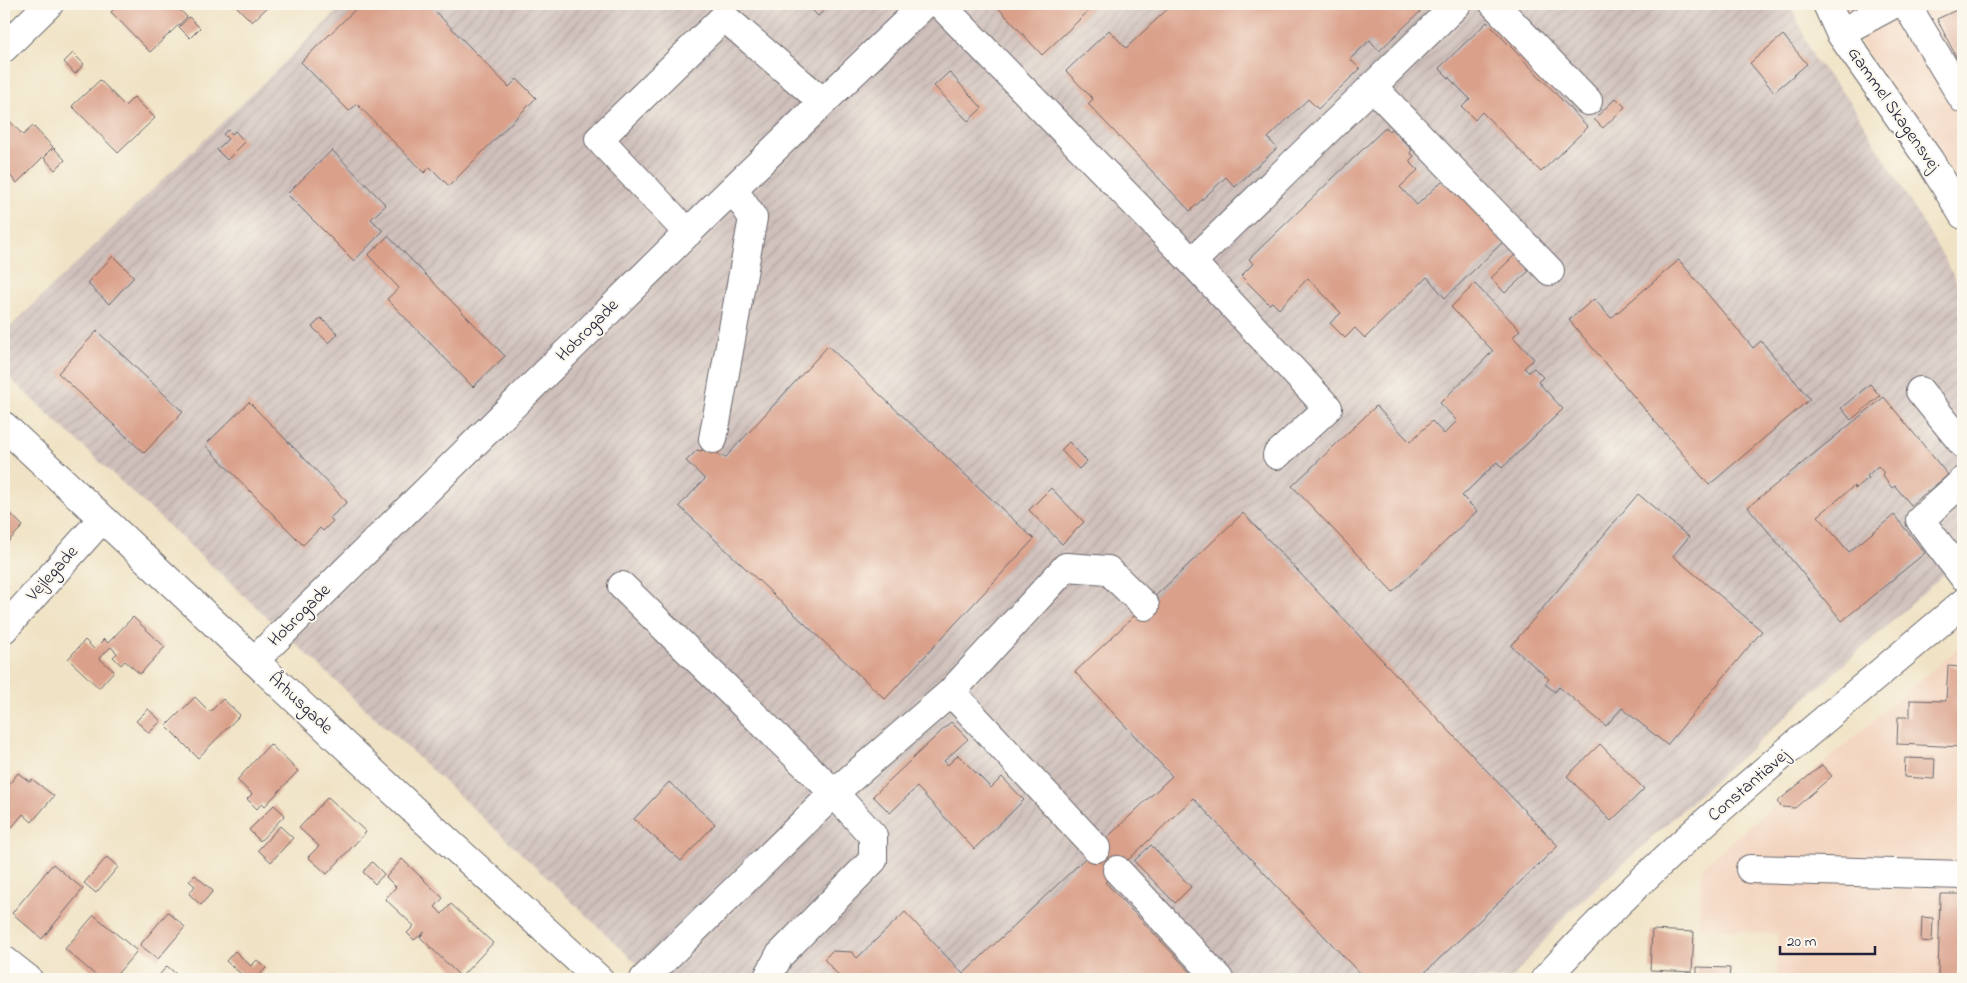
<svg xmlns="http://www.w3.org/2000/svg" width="1967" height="983" viewBox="0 0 1967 983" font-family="'Indie Flower',sans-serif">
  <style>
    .built { fill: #f3d4bf }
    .industrial { fill: url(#industrial-furrows) }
    .building { fill: #daa08a }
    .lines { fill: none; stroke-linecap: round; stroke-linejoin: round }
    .minor-casing { stroke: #6a666b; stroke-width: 30 }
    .minor { stroke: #fff; stroke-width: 28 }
    .labels { text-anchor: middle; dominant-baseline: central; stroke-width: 4; stroke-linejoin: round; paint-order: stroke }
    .street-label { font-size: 18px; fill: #22223b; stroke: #fbf7ec }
  </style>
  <defs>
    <pattern id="industrial-furrows" width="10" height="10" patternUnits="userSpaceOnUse" patternTransform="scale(1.25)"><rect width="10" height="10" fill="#cfc0bb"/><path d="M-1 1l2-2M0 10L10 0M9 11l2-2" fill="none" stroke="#b1a5a2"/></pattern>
  </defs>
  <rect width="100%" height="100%" fill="#fbf7ec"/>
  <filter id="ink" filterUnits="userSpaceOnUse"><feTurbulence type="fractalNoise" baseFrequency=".02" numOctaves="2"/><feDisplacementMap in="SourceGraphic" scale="10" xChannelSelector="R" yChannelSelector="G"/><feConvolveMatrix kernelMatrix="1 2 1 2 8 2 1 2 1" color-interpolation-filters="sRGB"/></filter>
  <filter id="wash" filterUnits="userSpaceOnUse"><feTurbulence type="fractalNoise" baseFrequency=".0096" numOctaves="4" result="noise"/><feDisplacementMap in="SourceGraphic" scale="20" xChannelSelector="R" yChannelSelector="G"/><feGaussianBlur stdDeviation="1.12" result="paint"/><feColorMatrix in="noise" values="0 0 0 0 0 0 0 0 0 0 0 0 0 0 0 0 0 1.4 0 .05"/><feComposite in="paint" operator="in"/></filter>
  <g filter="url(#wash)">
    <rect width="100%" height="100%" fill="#f0e3c5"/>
    <!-- built -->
    <path class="built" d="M1839,4H1963V189L1866,50Z
      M1963,644V979H1777V934L1698,927L1703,866Z"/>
    <!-- industrial -->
    <path class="industrial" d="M345,4H1790L1815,60L1850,101L1948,265L1963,295V557L1567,914L1511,979H653L508,841L4,373V333Z"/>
    <g id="blocks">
      <!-- building -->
      <path class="building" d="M119,4H174L187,17L150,52L111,12Z
        M234,4H271L252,22Z
        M361,4H428L509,87L517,79L536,98L449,186L430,167L424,173L357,104L349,111L301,62Z
        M806,4H831L818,16Z
        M995,4H1096L1042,55Z
        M1173,4H1414L1421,11L1379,51L1370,40L1350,59L1360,69L1318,109L1308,99L1268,138L1277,148L1235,187L1226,177L1190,211L1088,104L1093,99L1066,71L1109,30L1126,48Z
        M1963,7V70L1937,19Z
        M189,17L200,28L190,38L179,27Z
        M1487,22L1588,127L1541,172L1482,112L1475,120L1462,107L1470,99L1439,68Z
        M1783,35L1807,64L1774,92L1750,63Z
        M73,53L84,64L75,74L64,62Z
        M949,72L982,108L968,121L934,86Z
        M100,80L125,106L134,97L155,118L118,153L72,106Z
        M1616,98L1625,107L1603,128L1594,119Z
        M4,115L23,135L33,126L53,147L17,183L4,169Z
        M1386,127L1389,131L1391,129L1412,150L1410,153L1414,156L1409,161L1418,170L1400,187L1417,205L1443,180L1458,195L1459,193L1503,238L1501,240L1503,242L1445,298L1427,277L1365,338L1355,328L1345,338L1330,323L1341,313L1308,278L1279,309L1272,302L1269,304L1241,276L1253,264L1249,259Z
        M228,130L232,134L235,131L245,142L227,160L217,150L228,139L223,134Z
        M54,148L65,160L55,170L44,158Z
        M332,150L386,205L371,219L383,231L354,261L287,194Z
        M4,222L10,228L4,235Z
        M388,236L505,356L473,387L387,299L399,288L368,255Z
        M1516,254L1530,270L1505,293L1491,278Z
        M113,256L134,277L109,304L87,283Z
        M1679,260L1753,348L1761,341L1810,399L1709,485L1569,320L1594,299L1611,318Z
        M1475,284L1520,330L1513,337L1534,359L1524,368L1529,372L1534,368L1543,377L1538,382L1563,409L1502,468L1497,462L1462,496L1477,511L1393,592L1292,486L1376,406L1410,442L1432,421L1444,434L1457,421L1440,403L1493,351L1451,307Z
        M321,318L338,334L329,343L312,327Z
        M97,331L183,412L144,453L58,373Z
        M828,346L1034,539L885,699L679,506L705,479L686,461L697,450L702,451L705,437L721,440L718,455L726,457Z
        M1870,384L1880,396L1851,420L1841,408Z
        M1884,397L1948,475L1911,505L1895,486L1892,488L1882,475L1884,473L1878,466L1867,476L1869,478L1866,480L1855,489L1854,486L1818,516L1849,552L1894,515L1925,553L1842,621L1748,507Z
        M249,402L347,502L330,518L333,521L323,531L320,528L303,545L205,445Z
        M1069,442L1087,461L1079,469L1061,450Z
        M1051,488L1084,522L1062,544L1029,510Z
        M1638,494L1689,537L1673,556L1762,631L1667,745L1622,708L1606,726L1559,687L1555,692L1545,684L1549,679L1511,646Z
        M4,507L23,526L4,546Z
        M1243,513L1558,846L1418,979H1365L1193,798L1105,882L1197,979H834L838,975L824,959L832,951L852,952L857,958L905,912L963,974L1172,776L1075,672Z
        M133,617L165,647L140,674L125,661L121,665L113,657L117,653L111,647L99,658L114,671L99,688L68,659L85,640L94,649L104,639L108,643Z
        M1960,664H1963V747L1897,744L1898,717H1910V700L1946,701L1948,666L1959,667Z
        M195,697L210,712L223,699L240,715L198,758L166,726Z
        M148,709L161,721L149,733L136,721Z
        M951,722L968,739L944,761L948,765L958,755L991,788L1002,777L1024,800L974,849L917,787L890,813L873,796Z
        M270,744L298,771L265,806L262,803L257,809L247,799L252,794L237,780Z
        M1600,744L1644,789L1611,821L1567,776Z
        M1905,758L1935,759L1934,779L1904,777Z
        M1822,765L1832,776L1795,808L1782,807L1777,802Z
        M18,773L30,782L32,779L54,796L32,822L23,814L4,837V803L7,799L4,796V791Z
        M669,782L715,824L681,861L634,819Z
        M328,797L366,832L327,874L308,857L319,846L299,828Z
        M274,805L285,815L260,841L249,830Z
        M280,826L293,838L271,862L258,850Z
        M1151,845L1191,887L1175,903L1134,861Z
        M107,857L118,867L96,893L84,883Z
        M402,859L443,898L435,907L442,914L451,904L493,943L461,977L420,937L425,932L414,940L407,933L414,926L385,899L396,887L386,877Z
        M372,862L384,874L375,884L363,872Z
        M53,864L83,889L42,939L12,913Z
        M195,875L213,891L201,905L189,894L195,886L189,881Z
        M1940,894H1963V943H1960L1958,979H1938Z
        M168,912L185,927L158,959L140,945Z
        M94,915L137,951L113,979H100L65,949Z
        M1922,917L1933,918L1932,942L1921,941Z
        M1652,930L1694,932L1692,972L1650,970Z
        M235,951L251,966L257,960L266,968L256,979H247L226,961Z
        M167,966L182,979H156Z
        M1697,967L1730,968L1729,979H1697Z"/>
    </g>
  </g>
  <g filter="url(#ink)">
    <use href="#blocks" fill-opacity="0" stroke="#6a666b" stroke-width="1"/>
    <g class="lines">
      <!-- minor casing -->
      <g class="minor-casing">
        <path id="minor" d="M940,4L1192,262L1328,408L1277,455
          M1494,4L1588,101
          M1827,4L1840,33L1930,161L1963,215
          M1906,4L1963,99
          M1840,33L1894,4
          M4,48L49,4
          M1372,86L1550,271
          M688,233L599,139L724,17L823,102
          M1192,262L1457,4
          M1920,391L1963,444
          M4,426L420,816L599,979
          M713,439L753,218L733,189
          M1963,481L1920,520L1963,576
          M622,586L834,793L873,836V860L779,956L767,979
          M4,629L102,519
          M254,661L712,209L925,4
          M951,692L1096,848
          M1750,869L1963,875
          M1117,870L1219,979
          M4,960L28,979
          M644,979L834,793L951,692L1066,567L1108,570L1145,606
          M1545,979C1671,841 1821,724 1963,603"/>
      </g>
      <!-- minor -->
      <use href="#minor" class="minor"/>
    </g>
  </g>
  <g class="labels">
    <!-- street labels -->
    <g class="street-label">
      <text transform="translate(1893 110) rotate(55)">Gammel Skagensvej</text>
      <text transform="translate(588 331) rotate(-45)">Hobrogade</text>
      <text transform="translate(53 574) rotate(-48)">Vejlegade</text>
      <text transform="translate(300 616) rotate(-45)">Hobrogade</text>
      <text transform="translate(300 704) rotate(43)">Århusgade</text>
      <text transform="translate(1749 786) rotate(-41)">Constantiavej</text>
    </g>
  </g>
  <!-- margin -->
  <rect width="1967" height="983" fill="none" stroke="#fbf7ec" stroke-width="20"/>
  <!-- scale -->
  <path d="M1780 946v8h95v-8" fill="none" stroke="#22223b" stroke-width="2.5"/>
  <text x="1787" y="946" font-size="15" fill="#22223b" stroke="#fbf7ec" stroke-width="4" paint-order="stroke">20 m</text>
</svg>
